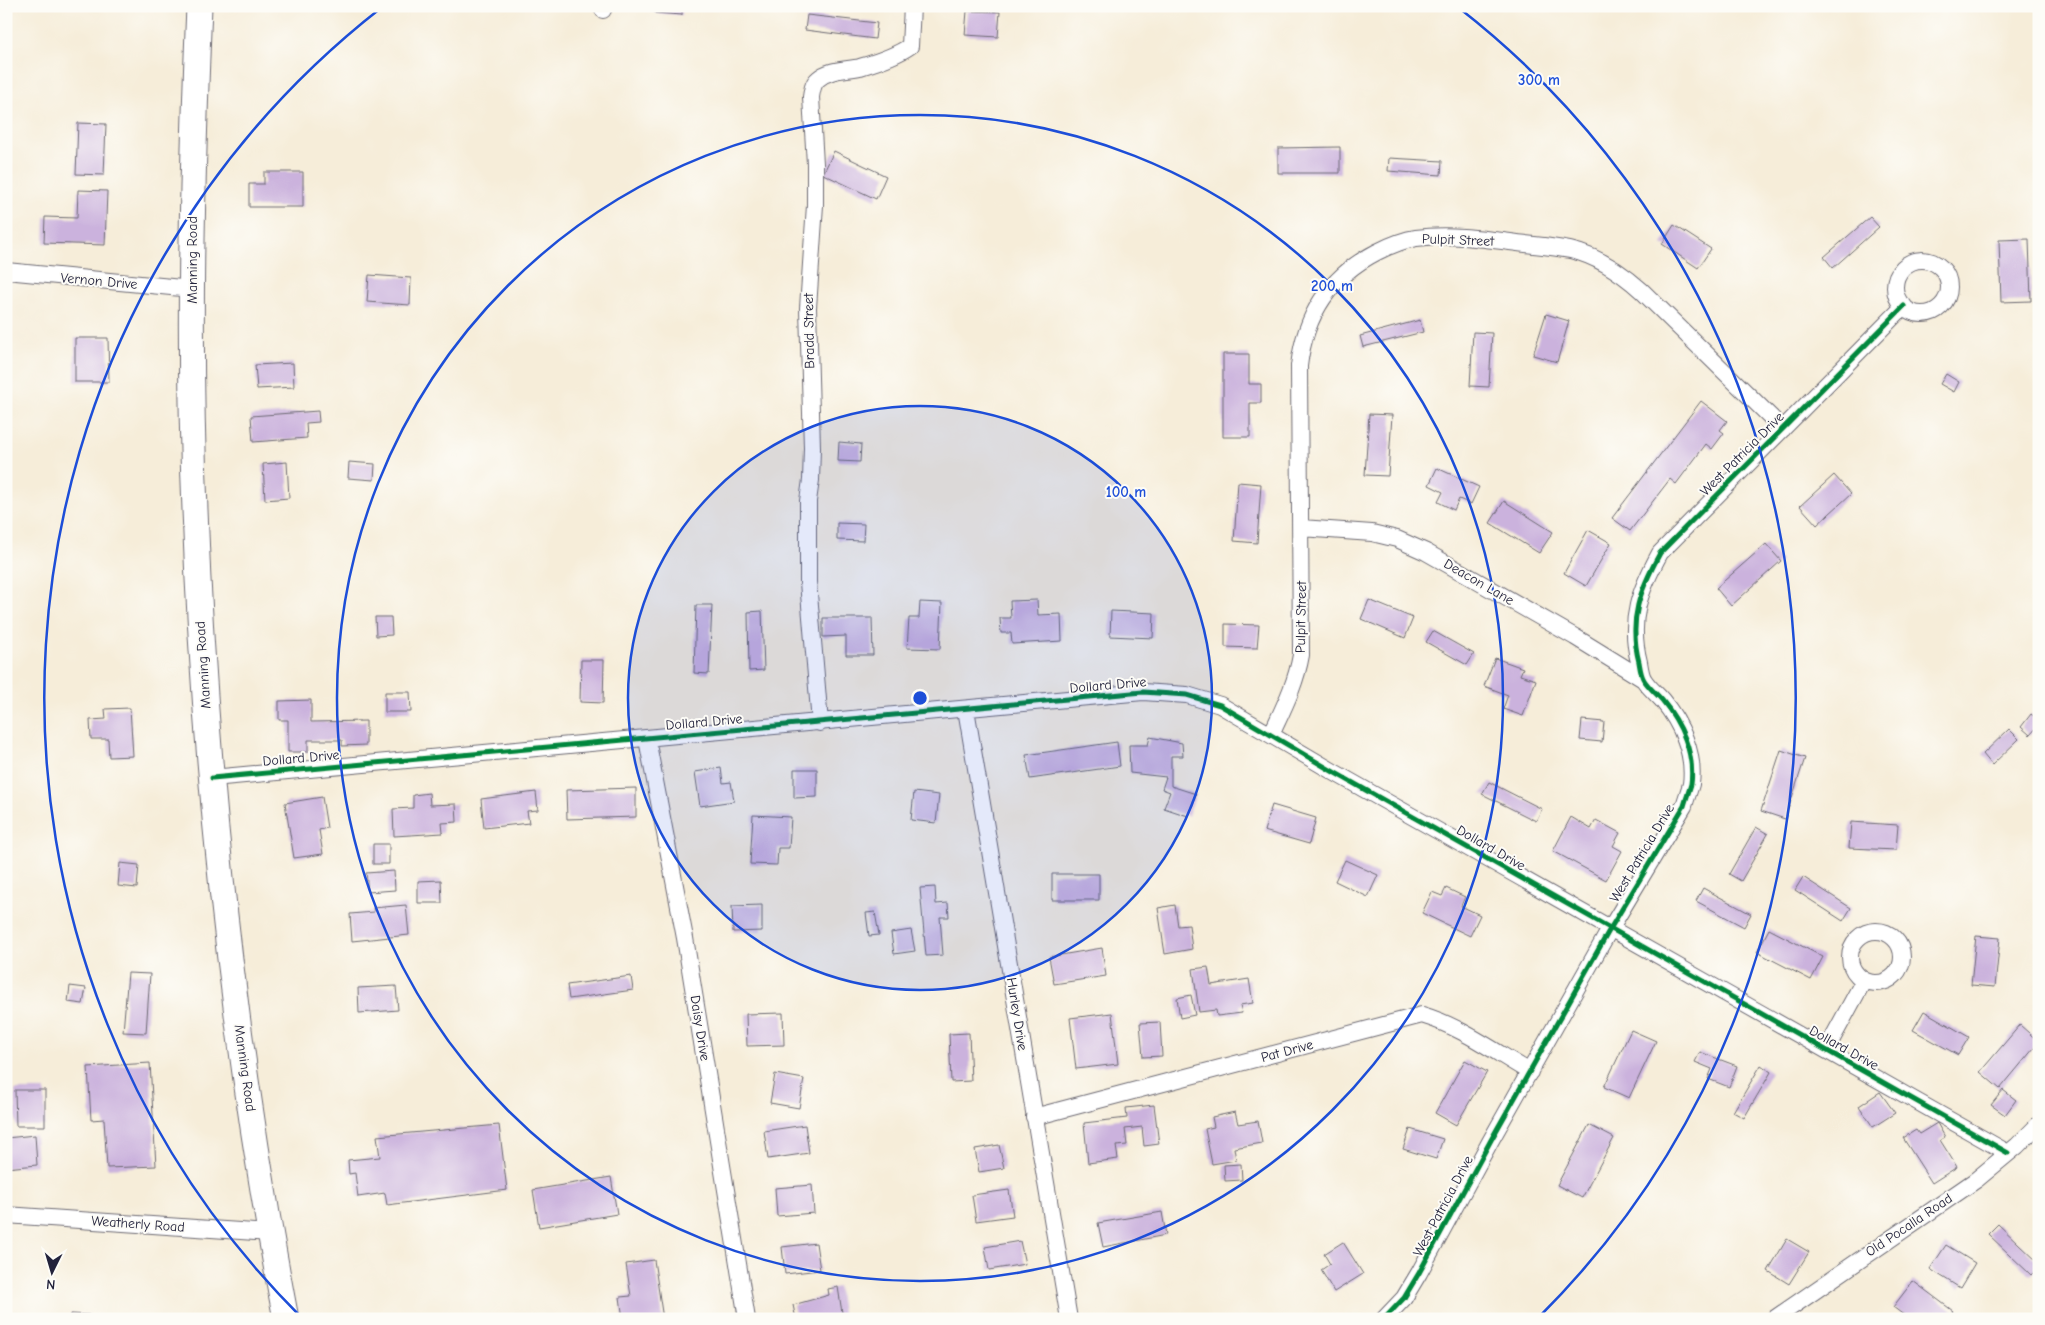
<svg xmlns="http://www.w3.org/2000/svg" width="2045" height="1325" viewBox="0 0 2045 1325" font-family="'Comic Neue',sans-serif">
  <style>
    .building { fill: #cbb2dd }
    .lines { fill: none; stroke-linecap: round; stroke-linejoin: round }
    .minor-casing { stroke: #6c6972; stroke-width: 18 }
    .primary-casing { stroke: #6c6972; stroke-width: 27 }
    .minor { stroke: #fff; stroke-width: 16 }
    .primary { stroke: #fff; stroke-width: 25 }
    .cycleway-casing { stroke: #fdfcf7; stroke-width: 8 }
    .cycleway { stroke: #00873e; stroke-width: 5 }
    .ring { fill: none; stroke: #1d4ed8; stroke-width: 2.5 }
    .labels { text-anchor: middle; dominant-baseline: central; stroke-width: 4; stroke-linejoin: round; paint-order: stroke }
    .street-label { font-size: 14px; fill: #22223b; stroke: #fdfcf7 }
    .centre { fill: #1d4ed8; stroke: #fdfcf7; stroke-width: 2.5 }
    .ring-label { font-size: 15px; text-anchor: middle; font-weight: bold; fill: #1d4ed8; stroke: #fdfcf7; stroke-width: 4; stroke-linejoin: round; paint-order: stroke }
  </style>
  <rect width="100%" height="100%" fill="#fdfcf7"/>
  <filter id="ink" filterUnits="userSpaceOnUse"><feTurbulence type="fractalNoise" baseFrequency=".02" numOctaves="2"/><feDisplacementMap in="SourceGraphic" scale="10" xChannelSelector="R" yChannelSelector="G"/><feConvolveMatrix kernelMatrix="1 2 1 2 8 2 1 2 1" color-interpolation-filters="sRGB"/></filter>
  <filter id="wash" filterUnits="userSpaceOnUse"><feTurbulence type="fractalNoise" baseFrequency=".0096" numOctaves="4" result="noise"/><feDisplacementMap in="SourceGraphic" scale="20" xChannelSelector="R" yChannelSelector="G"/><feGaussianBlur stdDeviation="1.12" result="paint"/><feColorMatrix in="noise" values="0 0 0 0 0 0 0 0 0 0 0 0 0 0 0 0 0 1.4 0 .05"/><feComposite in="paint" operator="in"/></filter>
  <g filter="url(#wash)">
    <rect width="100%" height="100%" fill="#f6edd9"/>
    <g id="blocks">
      <!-- building -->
      <path class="building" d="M656,6H682V15L655,13Z
        M967,11L1000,12L998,37L965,35Z
        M807,15L877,23L875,39L805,30Z
        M78,123L106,124L104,175L76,174Z
        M1340,147V173H1278V148Z
        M834,151L886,176L876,199L823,174Z
        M1389,158L1442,161L1441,175L1388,171Z
        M264,172H303V207H249V184H264Z
        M78,190L107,191L105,245L44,243L45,217L77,218Z
        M1870,217L1879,227L1833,268L1824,257Z
        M1674,225L1711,249L1698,268L1662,244Z
        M2029,239L2031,301L2001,302L1999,240Z
        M369,275L411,278L410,305L367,302Z
        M1546,314L1569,321L1557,362L1533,355Z
        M1420,320L1423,332L1363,347L1360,336Z
        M1473,332L1492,333L1489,387L1470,386Z
        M75,338H108L109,382H75Z
        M1223,354H1249V384H1261V403H1250V437H1223Z
        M293,363L294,387L257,389L255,365Z
        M1946,374L1959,382L1954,392L1940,384Z
        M1701,401L1727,421L1720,430L1724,433L1712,449L1706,444L1676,484L1670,479L1630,531L1612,518Z
        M318,411L319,422L306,423L307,438L253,442L251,416Z
        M1369,414L1392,415L1388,476L1365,475Z
        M839,442L861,444L860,462L838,461Z
        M287,462L289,498L265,500L263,464Z
        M349,462L375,464L374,480L348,478Z
        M1437,468L1479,487L1471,504L1459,499L1454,510L1438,502L1443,492L1429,485Z
        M1834,475L1851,494L1817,525L1800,506Z
        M1238,482L1261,484L1257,543L1234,541Z
        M1504,501L1553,532L1539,553L1490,523Z
        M837,523L864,524L863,541L837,540Z
        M1588,530L1611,543L1586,586L1564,573Z
        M1766,544L1781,561L1731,606L1716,588Z
        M1037,600L1038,615L1061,614L1062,641L1012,644L1011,633H1001L1000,618H1011L1010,601Z
        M1369,600L1413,618L1405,638L1361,619Z
        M920,602L942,603L940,649L907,648L909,618H919Z
        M696,605H712L709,674L694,673Z
        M762,611L764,670L749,671L748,612Z
        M1111,611L1154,613L1153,638L1110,636Z
        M375,617H391L392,635L376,636Z
        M823,618H872L873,655H846V636L823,637Z
        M1225,624L1259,625L1257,648L1225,647Z
        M1433,631L1474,654L1467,665L1426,642Z
        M1495,658L1523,668L1520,675L1536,680L1523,716L1503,709L1508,695L1484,686Z
        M581,660H604L603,703L580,702Z
        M385,692H410L411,712H385Z
        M311,700V722L366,721V745L342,746V740H308V752H288V720H279V701Z
        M130,708L133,756L109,757L108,739H91L90,720L106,719L105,709Z
        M2031,714L2039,720V725L2030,735L2021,727Z
        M1582,720L1604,722L1602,742L1580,740Z
        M2009,729L2019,739L1992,765L1983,754Z
        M1150,737L1182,743L1183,756H1171V786L1196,794L1188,816L1164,808L1170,792L1162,789L1166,777L1130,773L1129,745H1148Z
        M1117,742L1120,766L1030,779L1026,755Z
        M1781,750L1805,758L1785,819L1761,811Z
        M721,768L723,783L731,782L734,801L700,806L695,772Z
        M794,769H817V797L794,798Z
        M1489,782L1542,809L1536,821L1482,794Z
        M636,788V817L567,819L566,790Z
        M536,792L538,810L527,811L529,823L484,828L481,799Z
        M914,792L939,795L936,823L911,820Z
        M429,793L430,805L456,804L457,822L442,823L443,833L394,836L393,809L413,808V795Z
        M322,797L327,828L319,830L323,854L294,858L285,803Z
        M1272,805L1316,818L1309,844L1264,831Z
        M753,815L791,817L789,848H778L777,865L750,864Z
        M1571,817L1591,829L1596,820L1620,833L1613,846L1622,851L1606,880L1553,851Z
        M1851,822L1898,825L1896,850L1849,848Z
        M1756,827L1768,834L1741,881L1729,874Z
        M373,844H389V864H373Z
        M1345,860L1378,875L1368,897L1335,881Z
        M120,863L139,865L137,888L118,886Z
        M394,871L395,890L368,892L366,873Z
        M1052,874H1099V900H1052Z
        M1803,877L1851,908L1843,921L1795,890Z
        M441,880L442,903H418V881Z
        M935,887L936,904L948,903L949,917H940L943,955L926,956L920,888Z
        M1446,888L1465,897L1461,906L1480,915L1470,936L1422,913L1432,892L1442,896Z
        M1703,888L1751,914L1744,927L1696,901Z
        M406,905L409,935L352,941L350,914L374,912L373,908Z
        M762,905V931L733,932L732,906Z
        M1175,905L1178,926L1189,925L1192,949L1165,954L1158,908Z
        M875,912L879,935L869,936L866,913Z
        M1769,929L1823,957L1811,980L1757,952Z
        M911,930L915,951L894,954L891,933Z
        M1976,936L2000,938L1995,987L1971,985Z
        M1102,948L1106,976L1054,984L1049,957Z
        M1208,967L1211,985L1249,979L1253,1003L1240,1005L1242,1013L1217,1016L1216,1010L1199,1012L1193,969Z
        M128,973L150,974L146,1033L123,1032Z
        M631,976L633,990L569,999L567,985Z
        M70,986L86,988L83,1004L68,1002Z
        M396,986L398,1010L359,1013L358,988Z
        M1191,995L1195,1015L1180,1018L1177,998Z
        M1924,1011L1969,1037L1958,1055L1913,1030Z
        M783,1013L784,1045L747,1046L746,1014Z
        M1112,1013L1118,1064L1076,1069L1070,1018Z
        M1160,1022L1162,1056L1143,1057L1140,1023Z
        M2020,1025L2039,1042L2000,1089L1980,1072Z
        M1631,1030L1656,1041L1629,1098L1604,1087Z
        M969,1033L971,1081L951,1082L949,1034Z
        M1700,1052L1737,1066L1729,1087L1708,1079L1712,1069L1695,1062Z
        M1465,1060L1487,1072L1456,1125L1435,1113Z
        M150,1063L156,1166L107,1168L104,1119L91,1120L88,1067Z
        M1761,1065L1771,1072L1744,1118L1733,1112Z
        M775,1074L804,1079L799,1108L770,1103Z
        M15,1090H45V1126H16Z
        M2003,1090L2016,1100L2005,1115L1991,1105Z
        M1880,1092L1895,1113L1873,1127L1859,1106Z
        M1154,1105L1159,1144L1144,1146L1142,1127L1125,1129L1127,1145L1116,1146L1118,1159L1088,1163L1084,1123L1127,1118L1126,1108Z
        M1235,1112L1238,1124L1258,1121L1262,1143L1234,1148L1236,1160L1212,1164L1205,1129L1214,1127L1212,1117Z
        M1937,1123L1945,1137L1940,1140L1957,1167L1932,1183L1903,1138L1916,1130L1919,1134Z
        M499,1125L507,1190L387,1205L385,1193L358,1197L355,1173L349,1174L348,1160L380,1157L377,1136Z
        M805,1125L809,1153L768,1159L764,1131Z
        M1589,1125L1614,1138L1582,1198L1557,1185Z
        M1410,1129L1443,1139L1436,1159L1403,1149Z
        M35,1135L37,1165L6,1168V1138Z
        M999,1145L1004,1168L979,1172L975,1149Z
        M1241,1164L1242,1180L1225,1181L1224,1165Z
        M611,1177L617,1214L539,1227L533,1190Z
        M812,1185L814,1213L777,1216L775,1188Z
        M1009,1190L1013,1216L976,1221L972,1195Z
        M1162,1212L1166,1235L1103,1247L1098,1223Z
        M1998,1224L2039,1263V1267L2031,1275L1988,1234Z
        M1787,1239L1809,1252L1789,1284L1768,1271Z
        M1020,1241L1025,1264L989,1270L985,1247Z
        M1343,1242L1363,1274L1334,1292L1321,1270L1330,1264L1324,1254Z
        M816,1243L820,1270L785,1274L782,1247Z
        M1946,1245L1975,1263L1960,1288L1930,1269Z
        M654,1260L663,1319H623L620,1297L631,1296L626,1264Z
        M1913,1281L1953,1311L1948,1319H1909L1893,1307Z
        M838,1287L843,1319H796L793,1305L829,1295L828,1289Z
        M71,1314L89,1315V1319H71Z"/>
    </g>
  </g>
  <g filter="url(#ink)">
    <use href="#blocks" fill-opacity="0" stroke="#6c6972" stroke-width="1"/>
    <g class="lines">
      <!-- minor casing -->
      <g class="minor-casing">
        <path id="minor" d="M603,10V6
          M1895 287a27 27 0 1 1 54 0a27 27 0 1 1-54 0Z
          M6,271L192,289
          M1301,528L1372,533L1397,539L1426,552L1575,637L1643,679
          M966,709L1069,1319
          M820,723L808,582V501L811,480L812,448L808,308L815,205V164L811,97C812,90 813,83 818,79C829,69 846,70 860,67C877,62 896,56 910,46L912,6
          M1271,735C1283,709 1296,684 1301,655L1299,366C1305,315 1330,276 1377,252C1389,246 1402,240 1416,238C1447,234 1479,238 1510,242C1530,245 1551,246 1570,250C1598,256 1622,273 1642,291L1783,429
          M647,739L685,938L747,1319
          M212,778L1143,692L1187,695L1220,705L1332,771L2008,1153
          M1850 957a26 26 0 1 1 52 0a26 26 0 1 1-52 0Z
          M1826,1050L1864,980
          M1034,1117L1422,1015C1460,1026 1495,1052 1530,1072
          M6,1215L270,1233
          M1384,1319L1404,1298L1419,1273L1491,1140L1610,929L1684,806C1686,799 1689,791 1691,784C1695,753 1681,723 1662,700C1656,693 1649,688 1644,680C1641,676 1640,668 1639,662C1628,619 1640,590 1660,553L1904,306
          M1774,1319L1976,1180L2017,1146L2039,1124"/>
      </g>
      <!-- primary casing -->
      <g class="primary-casing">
        <path id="primary" d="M199,6C192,174 188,342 195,510C205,781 235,1053 286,1319"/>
      </g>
      <!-- minor -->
      <use href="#minor" class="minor"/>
      <!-- primary -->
      <use href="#primary" class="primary"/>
      <!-- cycleway casing -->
      <g class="cycleway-casing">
        <path id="cycleway" d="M212,778L1143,692L1187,695L1220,705L1332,771L2008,1153
          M1384,1319L1404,1298L1419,1273L1491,1140L1610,929L1684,806C1686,799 1689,791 1691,784C1695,753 1681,723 1662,700C1656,693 1649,688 1644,680C1641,676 1640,668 1639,662C1628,619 1640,590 1660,553L1904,306"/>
      </g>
      <!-- cycleway -->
      <use href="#cycleway" class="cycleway"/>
    </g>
  </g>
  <!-- distance rings -->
  <circle cx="920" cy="698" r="292" fill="#1d4ed8" fill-opacity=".12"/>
  <g class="ring">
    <circle cx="920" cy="698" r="292"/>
    <circle cx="920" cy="698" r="583"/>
    <path d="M301 1317A875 875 0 0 1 381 8M1459 8A875 875 0 0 1 1539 1317"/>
  </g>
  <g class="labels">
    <!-- street labels -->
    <g class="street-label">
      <text transform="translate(1458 240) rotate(2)">Pulpit Street</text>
      <text transform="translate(192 260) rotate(-90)">Manning Road</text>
      <text transform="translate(99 281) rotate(5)">Vernon Drive</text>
      <text transform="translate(809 331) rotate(-91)">Bradd Street</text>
      <text transform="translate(1742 454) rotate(-45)">West Patricia Drive</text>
      <text transform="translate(1479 582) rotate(30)">Deacon Lane</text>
      <text transform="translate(1301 617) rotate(-89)">Pulpit Street</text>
      <text transform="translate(203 665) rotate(-94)">Manning Road</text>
      <text transform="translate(1108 685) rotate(-5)">Dollard Drive</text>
      <text transform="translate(704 722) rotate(-5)">Dollard Drive</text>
      <text transform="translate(301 758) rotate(-5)">Dollard Drive</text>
      <text transform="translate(1491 848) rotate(30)">Dollard Drive</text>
      <text transform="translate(1642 853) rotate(-59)">West Patricia Drive</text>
      <text transform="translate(1017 1014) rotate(81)">Hurley Drive</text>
      <text transform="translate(700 1028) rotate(81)">Daisy Drive</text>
      <text transform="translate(1844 1048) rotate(29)">Dollard Drive</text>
      <text transform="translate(1287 1051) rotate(-15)">Pat Drive</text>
      <text transform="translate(245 1068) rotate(82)">Manning Road</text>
      <text transform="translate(1443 1206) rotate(-62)">West Patricia Drive</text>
      <text transform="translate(138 1224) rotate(4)">Weatherly Road</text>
      <text transform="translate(1909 1225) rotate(-34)">Old Pocalla Road</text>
    </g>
  </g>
  <circle cx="920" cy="698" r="8" class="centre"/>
  <g class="ring-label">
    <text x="1539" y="85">300 m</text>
    <text x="1332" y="291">200 m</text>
    <text x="1126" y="497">100 m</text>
  </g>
  <!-- margin -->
  <rect width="2045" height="1325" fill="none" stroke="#fdfcf7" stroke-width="25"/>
  <!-- north arrow -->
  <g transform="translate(52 1272) rotate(185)" stroke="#fdfcf7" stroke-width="4" paint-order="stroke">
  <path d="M0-4L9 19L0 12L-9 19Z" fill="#22223b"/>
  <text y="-8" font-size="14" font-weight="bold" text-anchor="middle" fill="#22223b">N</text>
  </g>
</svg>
